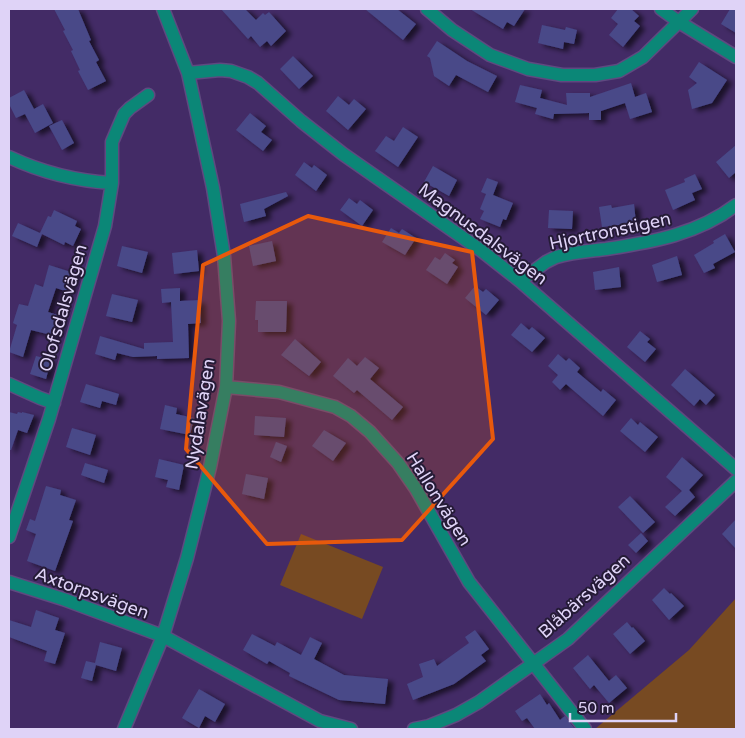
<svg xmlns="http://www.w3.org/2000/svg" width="745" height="738" viewBox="0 0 745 738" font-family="'Varela Round',sans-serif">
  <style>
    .green { fill: #774a22 }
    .building { fill: #484988; filter: url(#shadow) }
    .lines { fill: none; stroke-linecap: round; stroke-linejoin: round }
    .minor-casing { stroke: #5f4980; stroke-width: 15 }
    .minor { stroke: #0b8777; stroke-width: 12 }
    .marked { fill: #e8590c; fill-opacity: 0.2; stroke: #e8590c; stroke-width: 4; stroke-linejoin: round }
    .labels { text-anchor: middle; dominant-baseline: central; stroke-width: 4; stroke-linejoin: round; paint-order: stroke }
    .street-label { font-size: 18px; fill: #dfd3f7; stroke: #251b36 }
  </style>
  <defs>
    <filter id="shadow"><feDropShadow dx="5.5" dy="3" stdDeviation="2.5" flood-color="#0009"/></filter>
  </defs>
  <rect width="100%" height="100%" fill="#432b66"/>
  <!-- green -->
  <path class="green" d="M301,534L383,567L362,619L280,585Z
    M736,598V729H595L689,650Z"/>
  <!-- building -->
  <path class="building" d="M54,9H78L91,40L89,41L99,60L96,62L106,81L88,90L78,71L80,70L71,51L73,50L63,31L65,30Z
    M221,9H245L256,20L263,13L265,15L269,12L286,31L271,46L267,41L260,47L251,36L248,39Z
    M365,9H397L416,24L403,40Z
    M470,9H525L514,26L507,22L503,29Z
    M618,9H631L639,16L634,21L640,26L623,47L609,35L618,24L611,18Z
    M730,9H736V33L721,24Z
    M542,25L565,30L566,27L577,30L574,44L564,42L563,49L538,43Z
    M437,41L467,61L497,76L488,92L456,75L449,86L434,76L430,58L427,56Z
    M293,56L313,76L299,89L280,69Z
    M699,62L727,80L712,103L692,109L688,90L697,83L689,77Z
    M631,83L635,97L646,93L652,112L630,119L625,103L601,111V120H589V113L554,114L553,119L535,114L537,108L515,102L520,85L542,90L540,98L567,105L566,93H590V97Z
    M24,90L34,109L43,104L53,123L35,133L25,114L16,118L9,104V98Z
    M338,96L349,105L354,99L366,109L348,130L326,111Z
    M250,113L266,126L261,132L272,140L263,151L236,130Z
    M62,120L74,143L62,150L49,126Z
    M403,127L418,137L398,167L375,151L386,136L394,141Z
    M736,145V172L729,178L716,162Z
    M304,162L312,168L314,165L327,175L316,191L295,175Z
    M433,166L457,180L449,196L424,182Z
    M695,174L702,189L692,193L695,200L673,210L665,190L685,182L684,179Z
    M487,178L498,182L493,195L513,203L506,220L503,219L500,227L480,219L484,211L480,209L486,194L481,192Z
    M286,192L288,196L264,209L266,216L244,222L240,204Z
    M349,198L357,204L360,200L373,210L362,226L340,210Z
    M634,204L636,223L602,227L599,207L611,205L612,208Z
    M54,210L77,221L75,226L81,229L73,246L65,242L64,245L42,234L37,247L12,236L18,223L40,233L48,216L51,217Z
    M549,210L573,211L572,229L548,228Z
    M391,228L399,233L402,229L416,238L405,255L382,242Z
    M725,234L735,252L713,264L715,268L704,273L694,255L714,243L713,241Z
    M272,241L276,261L253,266L249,246Z
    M122,246L148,252L142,273L117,266Z
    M197,250L199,271L174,274L172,253Z
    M445,253L455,260L452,263L458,267L447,284L426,270L435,257L440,260Z
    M677,256L682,275L657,282L652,265Z
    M49,265L74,273L68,292L56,288L48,312L61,316L55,336L31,330L23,357L9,352L17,325L13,323L19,304L28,306L35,284L43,287Z
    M619,267L621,287L595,290L593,272Z
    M475,286L483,292L486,289L499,300L486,315L465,298Z
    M180,288V301L200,300L201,323L188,324L189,358L157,359V356L133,357L117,353L115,360L95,354L100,336L144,349V343L173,342L171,302L162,303L161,289Z
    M112,294L138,300L132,322L106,316Z
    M256,301H287L286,332H258V320H255Z
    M521,323L529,330L532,327L545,338L532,352L511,335Z
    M640,331L650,339L647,342L656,349L645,362L627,347Z
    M295,339L321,362L309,376L281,355Z
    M558,354L566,361L569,358L580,368L577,372L601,392L603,389L616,400L603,416L566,384L560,390L552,382L558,375L548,366Z
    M36,356L51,360L46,379L30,374Z
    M365,357L379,368L370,379L403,407L392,420L357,390L354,393L333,376L348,358L357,366Z
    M685,369L715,395L706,405L700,399L694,406L671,385Z
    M86,384L119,394L116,405L102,401L100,408L80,402Z
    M165,405L177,408L176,414L194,418L190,435L160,429Z
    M9,412L17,414L18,412L22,413V412L34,415L27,433L18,430L11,450H9Z
    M255,416L286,418L284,437L254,435Z
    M631,418L638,425L640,422L658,437L645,452L620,431Z
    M72,428L96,435L90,455L66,447Z
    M324,430L346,443L333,461L312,446Z
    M276,442L287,446L281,462L270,457Z
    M682,457L703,475L689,490L695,497L675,516L665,507L682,491L666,477Z
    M159,459L184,465L179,490L166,487L168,480L155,477Z
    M85,463L108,470L104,483L81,475Z
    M246,474L268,478L264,499L242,494Z
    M46,486L61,490L60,495L76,500L69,520L73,521L55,571L27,561L36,534L26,530L30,519L35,521Z
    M630,496L655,522L643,533L618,507Z
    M736,519V549L722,534Z
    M641,533L648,541L636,553L628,545Z
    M664,588L670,594L671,593L684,606L669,620L652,600Z
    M36,610L59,618L55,630L65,633L55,664L44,661L47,651L9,637V620L31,627Z
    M627,622L632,628L633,627L645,641L630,654L613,634Z
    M475,630L489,649L481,655L486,661L454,684L413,700L407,684L423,677L419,664L434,659L437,666L469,643L465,637Z
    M252,634L275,646L277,642L301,655L310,637L322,643L314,659L344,675L388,679L385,704L339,700L289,676L290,673L269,661L267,664L243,650Z
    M100,642L122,648L116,671L96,665L92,681L81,678L86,661L95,663Z
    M588,655L609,681L616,675L627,688L609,703L594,685L590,689L573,668Z
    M199,689L225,704L215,722L205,716L199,728L182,718Z
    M540,694L547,705L549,703L560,720L565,716L575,729H535L527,718L522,721L515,711Z"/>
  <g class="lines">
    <!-- minor casing -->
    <g class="minor-casing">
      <path id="minor" d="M427,9L452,30L490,55L528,69L562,75H595L619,71L643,57L692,9
        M661,9L679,22L736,57
        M188,73L220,70L231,71L248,77L258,83L301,121L343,154L482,251L520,281L736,469
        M9,157C41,172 77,181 112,183
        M520,281L546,262L556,257C572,252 590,251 606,249C653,242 698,234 736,205
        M9,384L40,398L54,403
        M226,387L279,392L335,407L351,416L370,432L398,463L416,489L469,582L585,729
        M9,537L49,419L105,226L112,183V142L124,114L130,108L148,95
        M9,582L63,599L163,636L320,721L351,729
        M124,729L163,636L187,558L210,467L226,387L229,321L224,256L213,188L188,73L163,9
        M414,729L429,726L456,715L479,702L568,639L736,481"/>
    </g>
    <!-- minor -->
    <use href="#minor" class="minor"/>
  </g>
  <!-- marked area -->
  <path class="marked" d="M308,216L472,252L493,439L402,540L267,544L186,449L203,265Z"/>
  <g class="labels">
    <!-- street labels -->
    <g class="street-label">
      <text transform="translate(610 231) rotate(-12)">Hjortronstigen</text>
      <text transform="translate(483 234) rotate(37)">Magnusdalsvägen</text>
      <text transform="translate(63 308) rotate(-74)">Olofsdalsvägen</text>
      <text transform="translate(200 414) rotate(-81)">Nydalavägen</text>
      <text transform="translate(439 499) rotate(58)">Hallonvägen</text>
      <text transform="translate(92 593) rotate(20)">Axtorpsvägen</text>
      <text transform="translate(584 596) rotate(-42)">Blåbärsvägen</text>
    </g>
  </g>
  <!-- border -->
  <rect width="745" height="738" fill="none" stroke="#dfd3f7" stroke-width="20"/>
  <!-- scale -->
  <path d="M570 713v8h106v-8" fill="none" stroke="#dfd3f7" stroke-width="2.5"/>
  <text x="578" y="713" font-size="15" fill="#dfd3f7" stroke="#251b36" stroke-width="4" paint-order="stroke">50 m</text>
</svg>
